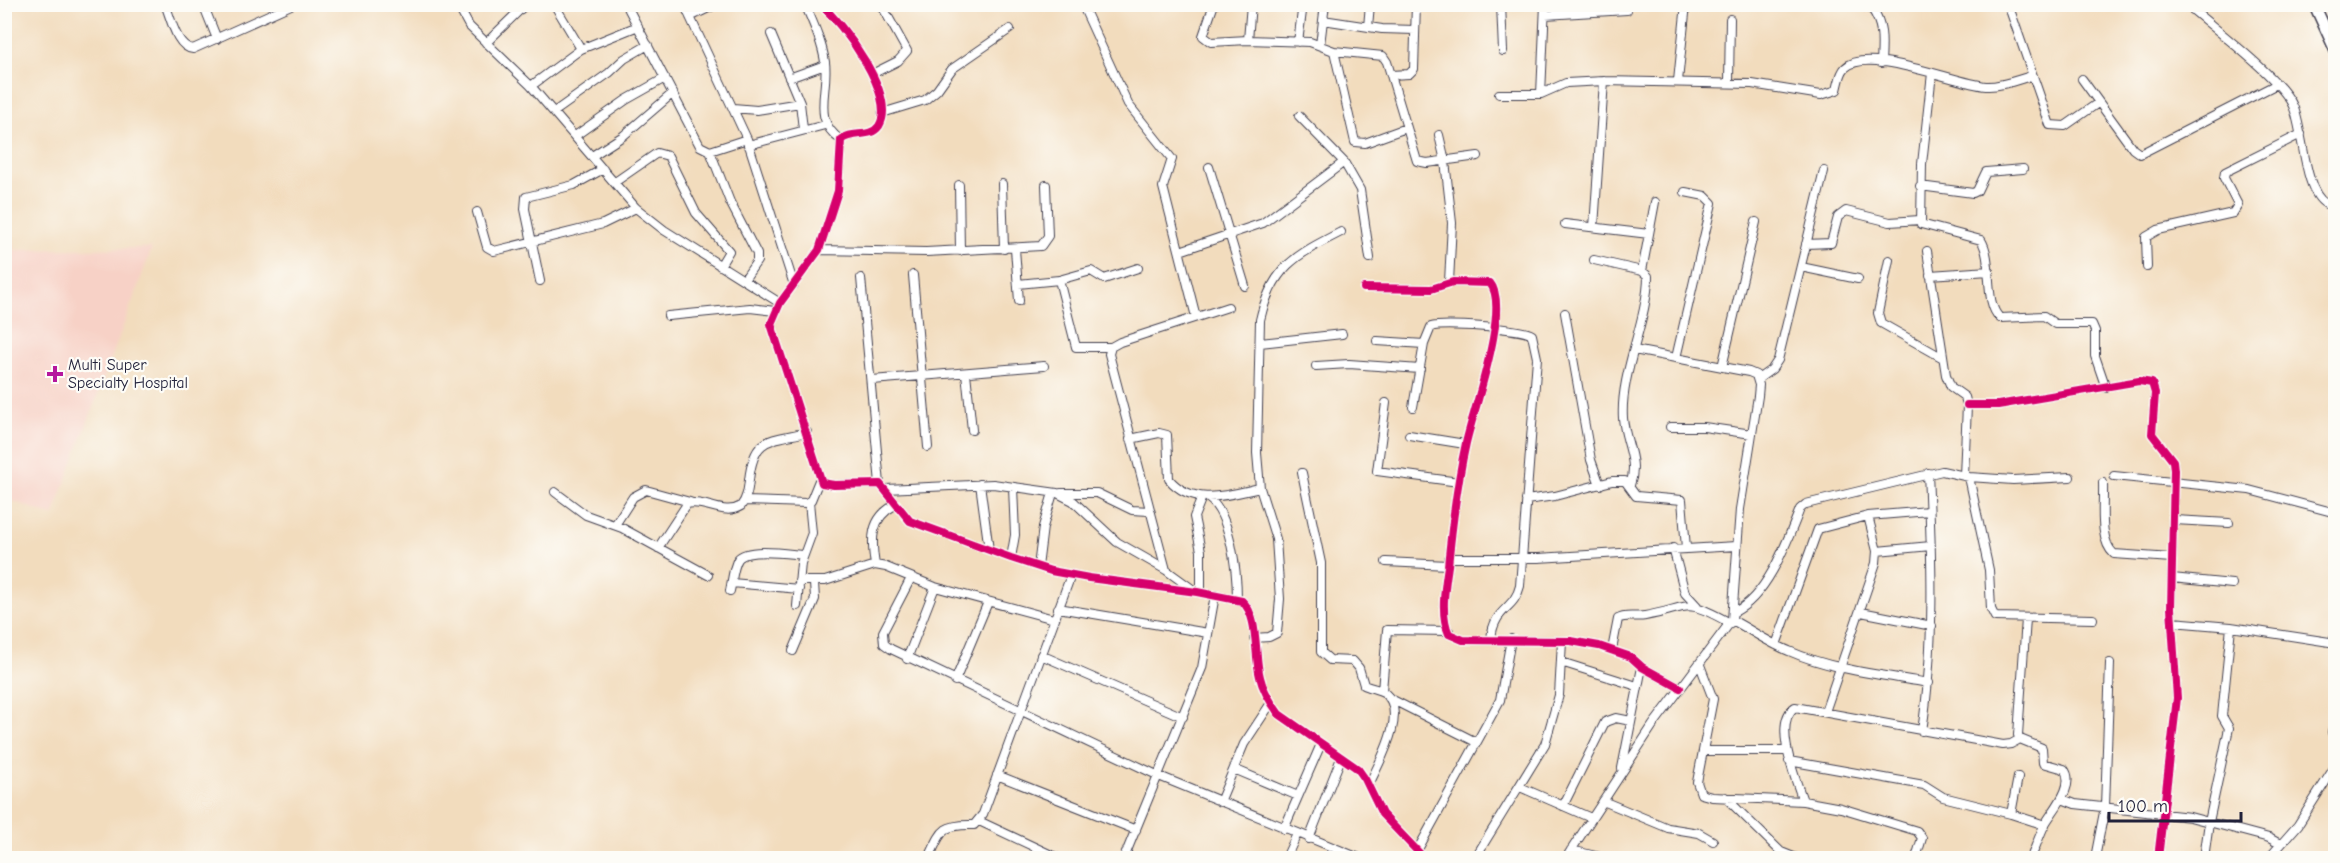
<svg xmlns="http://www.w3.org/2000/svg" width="2340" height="863" viewBox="0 0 2340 863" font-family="'Comic Neue',sans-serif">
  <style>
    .built { fill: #f7d1c6 }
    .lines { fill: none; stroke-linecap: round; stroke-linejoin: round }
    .minor-casing { stroke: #413e4e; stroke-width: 10 }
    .tertiary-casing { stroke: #413e4e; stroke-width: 13 }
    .minor { stroke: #fff; stroke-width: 8 }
    .tertiary { stroke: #fff; stroke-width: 10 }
    .cycleway-casing { stroke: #fdfcf7; stroke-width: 11 }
    .cycleway { stroke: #d6006c; stroke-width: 8 }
    .poi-dot { fill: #b5179e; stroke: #fdfcf7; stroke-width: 2 }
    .labels { text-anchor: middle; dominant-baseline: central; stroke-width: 4.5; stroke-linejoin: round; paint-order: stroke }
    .poi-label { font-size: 16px; fill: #22223b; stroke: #fdfcf7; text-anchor: start }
  </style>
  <rect width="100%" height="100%" fill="#fdfcf7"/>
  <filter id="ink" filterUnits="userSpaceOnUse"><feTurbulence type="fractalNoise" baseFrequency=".0167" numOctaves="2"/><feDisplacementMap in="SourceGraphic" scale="12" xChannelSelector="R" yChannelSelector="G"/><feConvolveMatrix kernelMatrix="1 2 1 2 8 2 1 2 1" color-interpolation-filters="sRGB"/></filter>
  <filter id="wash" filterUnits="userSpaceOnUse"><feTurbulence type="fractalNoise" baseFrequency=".008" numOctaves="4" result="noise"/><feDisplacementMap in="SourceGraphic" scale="24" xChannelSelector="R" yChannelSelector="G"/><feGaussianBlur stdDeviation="1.35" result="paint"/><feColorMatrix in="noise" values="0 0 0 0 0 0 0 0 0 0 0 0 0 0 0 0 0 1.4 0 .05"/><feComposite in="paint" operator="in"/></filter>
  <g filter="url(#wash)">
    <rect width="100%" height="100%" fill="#f2dcbd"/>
    <!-- built -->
    <path class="built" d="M5,194H8L14,250L152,248L53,516L5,498Z"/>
  </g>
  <g filter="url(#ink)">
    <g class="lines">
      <!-- minor casing -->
      <g class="minor-casing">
        <path id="minor" d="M165,4C171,18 176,47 193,49L293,4
          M203,4L217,39
          M457,4L469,26L531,86L636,208L664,230L780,303
          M554,4L581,49
          M626,4L700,146L710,151L747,139
          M684,4L747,139L794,285
          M805,4C813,23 822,42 825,62C829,91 811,120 841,140
          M820,4C842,23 898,96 879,126C870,139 851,130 841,140L838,191L819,250L780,303L771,324L822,483L834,485L880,484L910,521L1011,558L1051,571L1089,578L1197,592L1242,601C1259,616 1254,655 1260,677C1263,691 1271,703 1279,714L1358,769L1365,779L1382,814L1424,858
          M1082,4L1128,104L1172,159L1163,187L1196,317
          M1214,4L1203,36L1211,42L1248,40L1310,42L1334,51L1383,56L1387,62L1417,161L1427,163L1478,156
          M1501,4L1503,51
          M1853,4L1872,9C1884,26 1882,42 1881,63
          M2008,4L2050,125L2065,126L2098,103
          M2186,4C2212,27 2281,78 2293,106C2304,130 2303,191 2326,204H2336
          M205,8L214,4
          M1545,15L1627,10
          M690,17L717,4
          M1323,20L1382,29L1415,30
          M1368,27L1370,4
          M771,34L800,103L803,129
          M1248,40L1251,4
          M1298,42L1303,4
          M486,43L526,4
          M1320,45L1325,4
          M1334,51L1355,142L1365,143L1406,128
          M1932,73L1922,164L1921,224L1981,240C1994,260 1983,303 2000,318L2044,316L2055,324H2092L2095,331V356L2106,388
          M872,74L898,61L907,51L881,4
          M1391,75L1409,74L1414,69L1416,4
          M789,78L825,65
          M2082,79L2133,149L2140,154L2277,84
          M1678,81L1686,4
          M1729,82L1730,19
          M531,86L581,49L638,26
          M1499,94H1541L1566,83L1604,81L1752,84L1821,95L1837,90C1839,83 1840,73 1845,68C1867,45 1957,84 1986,86C2000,87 2017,80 2031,76
          M1541,94L1545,4
          M733,108L757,110L800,103
          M554,112L609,73L624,59L648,45
          M882,113L925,100L937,90L952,69L1010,29
          M1299,116L1344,162L1360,190L1370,258
          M1439,135L1445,161L1452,223L1449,282
          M575,136L626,100L665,78
          M748,145L825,125
          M710,151L730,202L757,254V261L744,280
          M592,156L623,136L673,93
          M1209,167L1245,286
          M615,182L657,153L668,156L696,213L729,251L720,266
          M1002,184L1004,249
          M959,185L960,251
          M1920,186L1973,193L1977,191L1986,172L2023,169
          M477,212L487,247L494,251L603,224L636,208
          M1565,224L1649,234
          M1594,227L1604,81
          M1806,244L1831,243L1838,217L1846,211L1890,222L1920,220
          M1015,249L1019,301
          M819,250L926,252L1041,246L1048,236L1046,185
          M1180,251L1263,223L1344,162
          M1927,251L1946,375L1951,387L1965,397L1967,405L1964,476
          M1594,260L1642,271L1648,276C1648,319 1620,374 1623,418C1625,443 1639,461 1630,485
          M1889,260L1878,313L1881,323L1943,358
          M1801,267L1858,279
          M2147,267L2146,237L2158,230L2233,213L2238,205L2224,178L2225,172L2301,134
          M1642,271L1655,202
          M913,275L928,447
          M1930,275L1989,271
          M861,278L880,484
          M1059,280L1076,347H1111
          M540,281L525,209L526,197L574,185L603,169
          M1018,284L1059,280L1091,271L1104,279L1138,268
          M1364,288L1431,289L1453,282L1490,283C1511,307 1473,411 1466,443C1457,483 1452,525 1448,566C1445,586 1440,615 1449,634L1463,640L1571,641L1599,646L1631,657L1642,667L1680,688
          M1565,313L1591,460L1600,485
          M668,316L750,308L775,311
          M1377,341L1424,344
          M1260,343L1342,334
          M1676,358L1712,203L1705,196L1685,192
          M1316,366L1349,364L1420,369
          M1722,367L1756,222
          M966,373L972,430
          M1758,379L1772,369L1778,360L1824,171
          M872,380L1044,366
          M1386,403L1377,471L1459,482
          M1967,405H1998L2139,381L2152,383L2155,393L2152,434L2173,461L2174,470L2171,608L2177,698L2158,858
          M1413,407L1424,344L1431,327C1443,323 1523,328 1532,335L1537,358L1520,586C1514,611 1494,607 1491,639
          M1670,427H1704L1752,434
          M1409,435L1465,444
          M1130,439L1159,433L1167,435L1169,479C1193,508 1231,494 1260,488
          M1302,473L1321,563V652L1330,660L1353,661L1359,668L1364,685C1370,688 1379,689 1385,693C1409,713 1378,764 1369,785
          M2114,476L2249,490L2336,513
          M1969,477L1989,570L1991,609L1995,617L2093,619
          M2103,483C2104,503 2098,540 2114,554L2172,558
          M980,484L989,550
          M886,489L993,484L1057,493L1073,501L1117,542L1166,570L1195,591
          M555,492L586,515L622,528L708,575
          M1061,493H1097L1132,510L1149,511
          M1208,498C1231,514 1237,572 1237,599
          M1526,500L1555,496L1612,481H1625L1636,496L1682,500L1686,548
          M745,501L806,503L811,500L820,478
          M2174,520L2229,523
          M615,525L633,497L646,490L690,502
          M658,548L687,504C705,499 724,517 741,506C747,498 748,490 749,480C754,436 769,441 807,432
          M1673,548L1685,593L1697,606
          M1877,551L1931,546
          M1011,558L1015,535L1013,487
          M1448,558H1538L1736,546
          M1386,562L1448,565
          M875,565C871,540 870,518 895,505
          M1038,567L1043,527L1053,493
          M1166,570L1109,354L1111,347L1120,342L1228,307
          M911,578L883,632L884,644L891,649L1159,776L1359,858
          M2172,578L2232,584
          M799,581H825L875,565L886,567L935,587L1054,619
          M732,583L799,589
          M730,591C732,582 733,567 738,559C747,547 789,554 803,555
          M1201,593V551L1194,517L1202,497
          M797,606L801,563L812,533L809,502
          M1058,608L1208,633
          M1734,612C1767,597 1787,542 1800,509L1806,504L1942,471L1969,477L2013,480L2070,477
          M1861,612L1932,626
          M2026,619L2018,735L2020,739L2042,748L2043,763L2064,769C2077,786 2051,812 2044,826C2039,837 2035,848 2031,858
          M1732,620C1751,630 1769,643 1789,651C1832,670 1883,675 1929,683
          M2172,622L2231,627L2336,643
          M1254,638L1269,637L1277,633L1280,599L1276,539L1260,488L1257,453L1260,320C1272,267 1296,255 1341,232
          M2333,643L2336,631
          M1776,645L1818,529L1868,516L1929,511
          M1612,650L1618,619C1626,614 1636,618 1645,616C1693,607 1683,597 1730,623
          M793,651L815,599L814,583
          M1041,655L1183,717
          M907,659L935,587
          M1561,662L1637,686
          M1700,665L1713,699L1697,782L1701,794L1712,797L1803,801L1841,808L1917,831L1922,838L1916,858
          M955,681L988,602
          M1382,691L1387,630L1449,631
          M1389,698L1476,742
          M1825,712L1876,563L1877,551L1868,516
          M2336,714L2332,732L2336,745
          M1922,731C1935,645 1932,560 1928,473
          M1704,751H1787
          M1789,761L1924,785L1943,797L2011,814
          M1622,768L1642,667
          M1234,769L1298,796
          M997,775L1136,830
          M2018,777L2011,814L2045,825
          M1520,787L1591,818
          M1725,797L1781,852L1796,858
          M2062,799L2075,804L2190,817L2269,838L2280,844
          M1603,801L1668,828L1699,833L1713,841
          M1803,801C1796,780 1772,722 1795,707L2003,745L2011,744L2020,739
          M1220,802L1244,744L1271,703
          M1563,806L1605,722L1616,718L1631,721
          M979,821L1058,858
          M1284,829L1321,744
          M1309,839L1341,758
          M1571,850L1604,858
          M1417,851L1500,700L1511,639
          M929,858C942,830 942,824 974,825L983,814L1071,575
          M1124,858L1202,668L1215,595
          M1286,858L1297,834
          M1475,858L1545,744L1559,695L1562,641
          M1566,858L1653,725L1732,620L1740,509L1758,396L1759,385L1756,375L1749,372L1634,350
          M2095,858L2105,807L2110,663
          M2204,858L2209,822L2229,728L2222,716L2231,627
          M2269,858L2298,825L2336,765"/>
      </g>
      <!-- tertiary casing -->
      <g class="tertiary-casing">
        <path id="tertiary" d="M2314,4L2336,52"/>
      </g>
      <!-- minor -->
      <use href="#minor" class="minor"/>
      <!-- tertiary -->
      <use href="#tertiary" class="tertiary"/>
      <!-- cycleway casing -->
      <g class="cycleway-casing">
        <path id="cycleway" d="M820,4C842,23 898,96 879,126C870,139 851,130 841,140L838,191L819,250L780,303L771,324L822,483L834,485L880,484L910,521L1011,558L1051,571L1089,578L1197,592L1242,601C1259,616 1254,655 1260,677C1263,691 1271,703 1279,714L1358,769L1365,779L1382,814L1424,858
          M1364,288L1431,289L1453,282L1490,283C1511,307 1473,411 1466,443C1457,483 1452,525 1448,566C1445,586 1440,615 1449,634L1463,640L1571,641L1599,646L1631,657L1642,667L1680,688
          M1967,405H1998L2139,381L2152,383L2155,393L2152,434L2173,461L2174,470L2171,608L2177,698L2158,858"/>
      </g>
      <!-- cycleway -->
      <use href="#cycleway" class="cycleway"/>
    </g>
  </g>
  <!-- markers -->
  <path class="poi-dot" d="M52 365h6v6h6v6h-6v6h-6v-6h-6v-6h6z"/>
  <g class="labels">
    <!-- poi labels -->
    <g class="poi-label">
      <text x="68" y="365">Multi Super<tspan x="68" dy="18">Specialty Hospital</tspan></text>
    </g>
  </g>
  <!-- margin -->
  <rect width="2340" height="863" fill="none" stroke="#fdfcf7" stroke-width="24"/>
  <!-- scale -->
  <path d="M2109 812v9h132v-9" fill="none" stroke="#22223b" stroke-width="3"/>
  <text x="2118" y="812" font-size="18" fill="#22223b" stroke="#fdfcf7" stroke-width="4.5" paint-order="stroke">100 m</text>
</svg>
